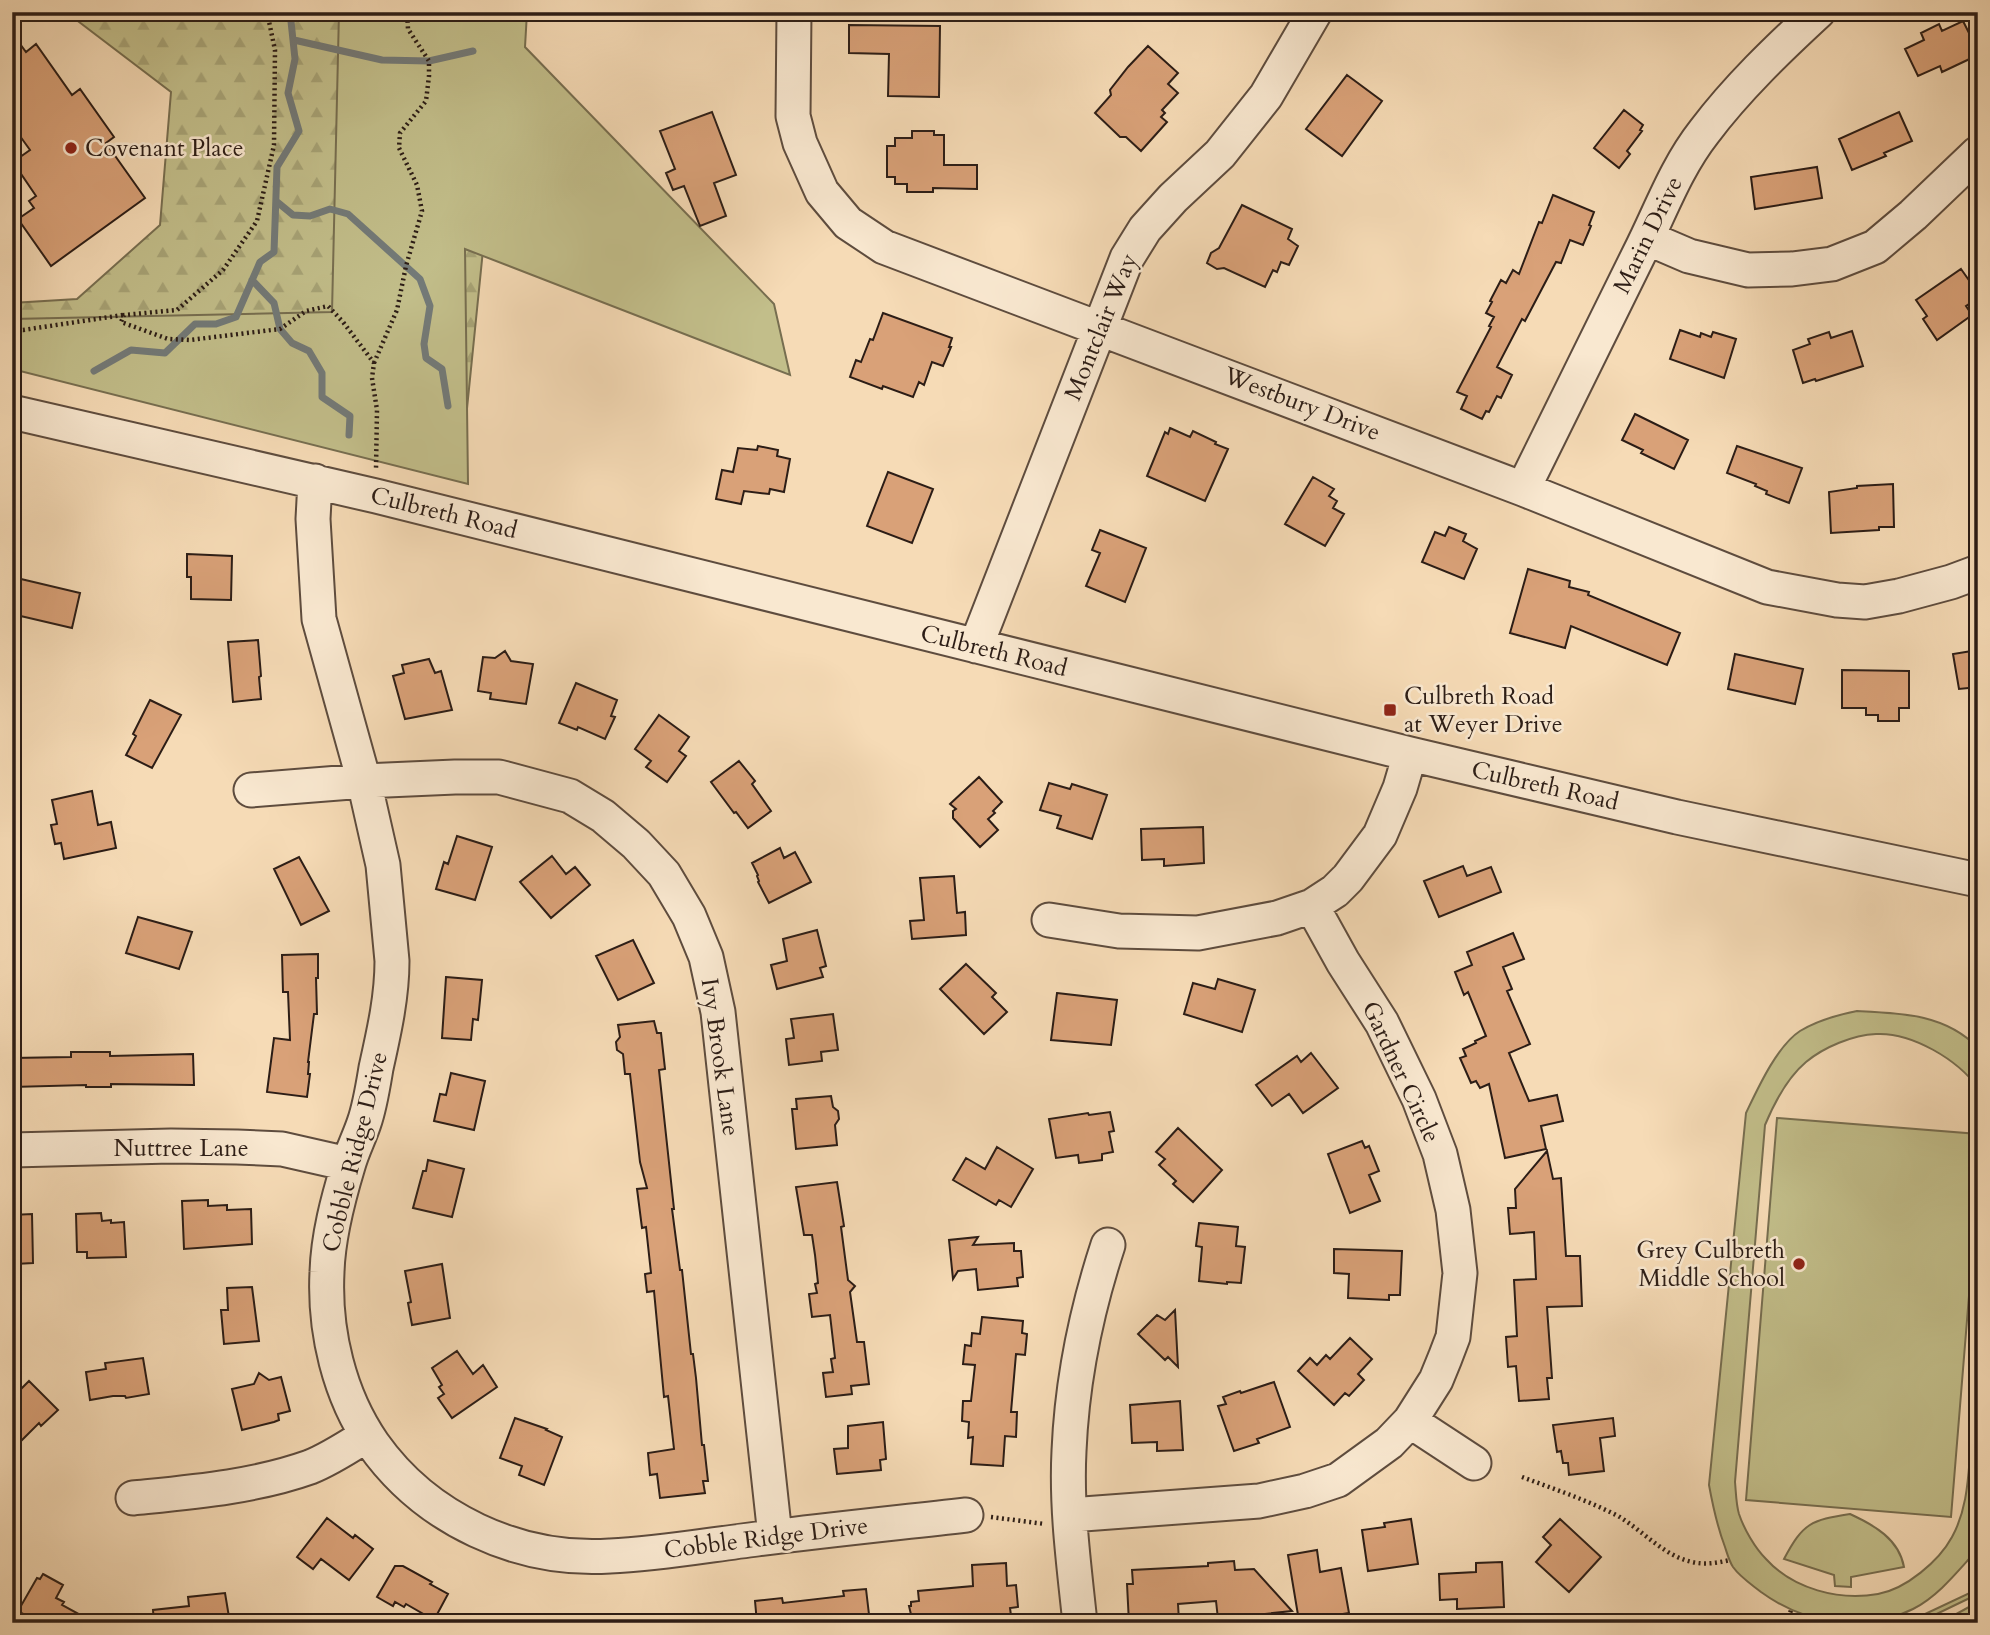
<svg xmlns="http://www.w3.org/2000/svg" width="1990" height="1635" viewBox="0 0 1990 1635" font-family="Cardo,serif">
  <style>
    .forest { fill: url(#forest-firs); stroke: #776e50; stroke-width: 2 }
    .park { fill: #c2be8a; stroke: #776e50; stroke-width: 2 }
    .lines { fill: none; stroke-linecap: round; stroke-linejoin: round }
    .stream { stroke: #737a78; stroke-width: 7 }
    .building { fill: #d9a178; stroke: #2c1d16; stroke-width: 2 }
    .minor-casing { stroke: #5e4c3e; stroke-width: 37 }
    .path { stroke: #2c1d16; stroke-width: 4.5; stroke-dasharray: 2 3.5; stroke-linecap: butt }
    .minor { stroke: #f9e8d0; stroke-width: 33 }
    .poi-dot { fill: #8f2418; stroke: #f9e8d0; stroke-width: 2.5 }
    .labels { text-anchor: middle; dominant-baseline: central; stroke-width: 5; stroke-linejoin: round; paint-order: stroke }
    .poi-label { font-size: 24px; fill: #2c1d16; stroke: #f9e8d0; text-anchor: start }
    .street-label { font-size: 24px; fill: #2c1d16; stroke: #f9e8d0 }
  </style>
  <defs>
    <pattern id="forest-firs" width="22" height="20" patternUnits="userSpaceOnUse" patternTransform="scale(1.75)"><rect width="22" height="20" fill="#c2be8a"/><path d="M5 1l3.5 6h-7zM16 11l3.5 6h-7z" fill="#a7a376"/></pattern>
  </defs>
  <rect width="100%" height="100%" fill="#f6dbb6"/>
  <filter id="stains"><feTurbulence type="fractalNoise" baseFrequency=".00286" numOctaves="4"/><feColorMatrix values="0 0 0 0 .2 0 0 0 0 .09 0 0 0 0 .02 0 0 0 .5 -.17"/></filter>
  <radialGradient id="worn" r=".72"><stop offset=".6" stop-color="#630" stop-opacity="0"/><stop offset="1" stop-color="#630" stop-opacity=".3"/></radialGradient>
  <!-- forest -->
  <path class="forest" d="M66,12H507L461,468L12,364V303L77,299L160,225L171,92Z"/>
  <!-- park -->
  <path class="park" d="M339,12H527L525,47L774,304L790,375L465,249L468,484L12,369V319L332,312Z
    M1857,1011C1901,1013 1946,1014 1978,1048V1088C1958,1060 1912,1032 1876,1034C1853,1035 1824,1047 1806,1062C1787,1078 1775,1101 1765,1125L1735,1482C1736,1492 1736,1504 1739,1514C1744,1529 1755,1548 1766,1559C1793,1589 1839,1601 1878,1594C1906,1589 1939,1561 1952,1537C1968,1508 1968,1476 1971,1444C1973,1418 1976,1391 1978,1365V1560L1969,1559C1953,1577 1935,1598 1913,1609C1863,1634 1805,1624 1761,1592C1751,1584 1740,1577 1733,1567C1729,1561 1727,1553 1725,1547C1717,1526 1713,1507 1709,1485L1746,1113C1758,1088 1777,1046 1800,1031C1818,1020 1837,1015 1857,1011Z
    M1777,1118L1978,1134V1185L1951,1517L1746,1500Z
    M1850,1514C1874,1525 1899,1539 1904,1567L1851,1577V1587L1835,1586L1834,1575L1784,1559C1803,1523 1811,1520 1850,1514Z
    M1978,1589V1594L1918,1623H1906Z
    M1978,1602V1623H1940Z"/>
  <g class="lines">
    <!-- stream -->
    <path class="stream" d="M294,40L382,60L429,61L473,51
      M276,201L293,215L310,216L330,209L348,214L420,279L430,306L424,344L426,358L442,369L448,406
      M252,280L274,303L280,329L292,343L309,351L322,373V397L350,416L349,435
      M94,371L131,350L165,353L195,324H216L236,317L260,262L274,252L277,167L299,131L288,93L295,59L290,12"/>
  </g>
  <!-- building -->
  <path class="building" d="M1963,21L1978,51V55L1942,72L1940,66L1918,76L1905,49L1924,40L1921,33L1939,24L1942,31Z
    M849,25L940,26L939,97L888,96L889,54L849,53Z
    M12,33L26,52L36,44L72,95L80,89L114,137L106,143L145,198L51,266L18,219L34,208L29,201L36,196L13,162L30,150L12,125Z
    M1148,46L1178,73L1168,84L1178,93L1162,110L1165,113L1161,117L1167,122L1141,151L1126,137H1120L1095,113L1111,95L1110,90L1128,67Z
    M1347,75L1382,101L1342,156L1306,129Z
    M1624,110L1643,125L1640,130L1642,131L1627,151L1630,154L1619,168L1594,148Z
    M712,112L736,175L714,183L726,216L700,226L684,186L673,190L666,173L675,169L660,131Z
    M1899,112L1912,141L1884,153L1886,156L1852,170L1839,139Z
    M912,131H934V135H944V165H977V189L933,188V192H907V184H895V177H887V146H895V138H912Z
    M1817,167L1822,198L1755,209L1751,177Z
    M1553,195L1594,212L1589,225L1591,226L1583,245L1570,240L1561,263L1556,262L1525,321L1522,319L1497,367L1512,375L1501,398L1497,396L1489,412L1486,411L1482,419L1461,409L1467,396L1457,392L1491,327L1489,326L1494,317L1486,313L1492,302L1490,301L1501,280L1506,283L1513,270L1519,274L1539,222L1542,223Z
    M1242,205L1292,229L1288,239L1298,246L1289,265L1281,262L1277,272L1273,270L1265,287L1224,268L1217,269L1207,263L1211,253L1219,248Z
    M1961,269L1978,293V298L1966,306L1972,315L1937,340L1923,319L1927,316L1916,300Z
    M883,313L952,338L949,347H951L943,366L932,362L924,385L919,382L913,397L883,386L882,389L850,377L856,360L861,362L870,339L873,340Z
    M1680,330L1700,337L1701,333L1711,337L1713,332L1736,339L1724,378L1670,359Z
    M1852,331L1863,366L1816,381L1815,379L1803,383L1793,350L1810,344L1808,339L1829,332L1831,338Z
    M1635,414L1688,440L1674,469L1641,453L1643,450L1622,440Z
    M1170,428L1190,437L1193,431L1216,442L1215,444L1228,449L1205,501L1147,476L1165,432L1168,434Z
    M758,446L778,450L777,456L790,459L784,492L770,489L769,494L744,491L741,504L716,499L722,470L733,472L738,448L757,450Z
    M1737,446L1802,468L1789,503L1766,494L1767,491L1755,486L1756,484L1727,473Z
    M888,472L933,489L912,543L867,526Z
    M1313,477L1334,489L1329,496L1337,501L1333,508L1344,514L1325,546L1285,524Z
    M1893,484L1894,527H1879V530L1831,533L1829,492L1857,488V486Z
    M1449,527L1466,534L1463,541L1477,549L1464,579L1422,562L1435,532L1445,536Z
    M1100,530L1146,548L1125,602L1086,586L1100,553L1092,550Z
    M187,554L232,556L231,600L191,599V577H187Z
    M1528,569L1570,581L1569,587L1589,592L1588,595L1680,633L1667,665L1571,626L1565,648L1510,633Z
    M21,579L80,593L72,628L12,614Z
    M258,640L261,676L259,677L261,699L233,702L228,642Z
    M1978,650V687L1959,689L1953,654Z
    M505,651L511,661L533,664L526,704L490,699L491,693L478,691L483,657L495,658Z
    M1735,654L1803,669L1795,704L1728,689Z
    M429,659L435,673L441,671L452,710L405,719L393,676L404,673L402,665Z
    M1842,670L1909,671V708H1899V721H1878V715H1866V708H1842Z
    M576,683L617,700L611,716L615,717L605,739L578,727L577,730L559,723Z
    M150,700L181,715L152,768L126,755L136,736L133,734Z
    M659,715L689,737L679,751L686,756L667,782L646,767L651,761L635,749Z
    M739,761L755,781L752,784L771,811L748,828L736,812L734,813L711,782Z
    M979,777L1002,802L993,811L995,813L988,819L998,830L980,847L953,818V811L956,809L950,804Z
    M1049,783L1070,789L1072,784L1107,795L1092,839L1057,828L1061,816L1040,810Z
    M92,791L98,825L111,822L116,848L64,859L61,843L55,844L51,825L57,824L52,800Z
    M1203,827L1204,863L1164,866V859L1142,860L1141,829Z
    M457,836L492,847L475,900L436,889L444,862L448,864Z
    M780,848L784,858L795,852L811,882L769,903L758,882L759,881L757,876L758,875L752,863Z
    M552,856L566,874L575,867L590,885L551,918L520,882Z
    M299,857L329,911L301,925L274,869Z
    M1463,866L1467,876L1491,867L1501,892L1439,917L1424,881Z
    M954,876L957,913L965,912L966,935L912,939L910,921L924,920L920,878Z
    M138,917L192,932L179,969L126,953Z
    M817,930L826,966L820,968L823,977L777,989L771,965L787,961L783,939Z
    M1513,933L1524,959L1503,967L1512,989L1507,991L1530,1044L1509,1053L1529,1101L1557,1095L1563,1121L1541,1126L1546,1149L1505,1158L1489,1084L1480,1088L1476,1081L1471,1083L1460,1058L1466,1056L1463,1049L1476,1043L1475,1041L1486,1036L1468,992L1464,995L1455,972L1472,965L1467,952Z
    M633,940L654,983L618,1000L596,956Z
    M318,954V978H316L317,1014H314L308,1062H309L308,1074H310L307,1097L267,1092L274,1038L290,1040L288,992H283L282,955Z
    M966,964L996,993L992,997L1007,1012L984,1034L940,989Z
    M446,977L482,980L478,1020L473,1019L471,1040L442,1038Z
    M1218,979L1255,990L1242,1032L1184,1014L1193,983L1215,989Z
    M1057,993L1117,1000L1111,1045L1051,1040Z
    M833,1014L838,1050L821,1052L822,1061L789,1065L786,1039L794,1038L791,1019Z
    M654,1021L657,1033H661L665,1069L659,1070L674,1209H672L680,1270H682L691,1354H693L696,1378L702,1445H704L708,1481H703L705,1493L660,1498L657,1474L650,1475L648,1453L674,1449L668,1396L664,1397L654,1291L647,1292L645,1274L651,1273L646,1227L642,1228L637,1189L647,1188L640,1162L630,1074H625L623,1054L617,1050L616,1042L620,1037L618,1025Z
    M71,1052H110V1056L193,1054L194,1085L111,1084V1087H86V1085L12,1087V1058L71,1057Z
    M1311,1053L1338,1088L1303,1113L1289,1094L1272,1106L1256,1085L1297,1056L1301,1062Z
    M451,1073L485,1081L474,1130L434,1121L440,1094L446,1095Z
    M831,1096L833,1107L838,1111L839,1119L835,1125L837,1145L796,1149L792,1109H797L796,1099Z
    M1110,1112L1114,1131L1109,1132L1113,1152L1102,1154V1160L1079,1163L1078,1155L1056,1158L1049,1119L1088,1113L1089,1115Z
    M1178,1128L1222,1170L1193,1202L1173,1184L1176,1181L1159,1165L1165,1159L1156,1152Z
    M1362,1141L1365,1148L1369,1146L1379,1171L1369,1175L1380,1201L1350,1213L1328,1154Z
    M997,1147L1033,1169L1011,1207L999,1200L996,1205L953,1180L966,1158L985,1169Z
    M1547,1151L1553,1179L1561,1178L1566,1256H1580L1582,1306L1547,1307L1552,1378H1547L1549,1399L1519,1401L1516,1366L1508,1367L1506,1337L1517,1336L1514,1280L1536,1279L1534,1232L1510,1234L1508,1208H1516L1515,1189Z
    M428,1160L464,1169L452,1217L413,1208L423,1171H426Z
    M837,1182L844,1226L841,1227L848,1280L855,1286L850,1292L857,1342H864L869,1384L851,1386L852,1394L826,1397L823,1373L833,1372L831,1359L835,1358L830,1315L812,1317L809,1294L817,1293L815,1284L818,1283L815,1255L812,1235H804L796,1187Z
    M208,1200V1206L227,1205V1210L251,1209L252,1244L184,1249L182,1201Z
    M101,1213L102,1221L111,1220V1223L124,1222L126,1257L87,1258V1252H77L76,1214Z
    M32,1214L33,1263L15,1264V1251H12V1215Z
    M1199,1223L1238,1227L1236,1246L1245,1247L1241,1283L1227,1282V1284L1199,1281L1202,1247L1196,1246Z
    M978,1237L973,1245L1014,1243V1251H1021L1023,1277L1017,1278L1018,1286L978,1290L976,1269L958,1271L953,1279L949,1240Z
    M1334,1249L1402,1251L1400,1295H1389V1300L1348,1298L1349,1274L1334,1273Z
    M442,1264L450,1318L412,1325L408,1303L411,1302L405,1271Z
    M252,1287L259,1341L224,1344L221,1310H228L227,1288Z
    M1175,1310L1178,1367L1168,1357L1165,1360L1138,1334L1157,1315L1165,1320Z
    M982,1317L1023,1321L1022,1333L1027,1334L1025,1355L1016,1354L1011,1412H1017L1016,1437L1005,1436L1003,1466L971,1464L973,1437L968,1438L969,1422L962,1421L963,1401H971L975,1365L963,1364L965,1345L971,1346L972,1333L980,1334Z
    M1350,1338L1372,1359L1358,1374L1364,1380L1349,1396L1345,1393L1334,1405L1298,1371L1310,1358L1317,1365L1326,1355L1330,1359Z
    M457,1351L473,1374L483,1365L497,1387L452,1418L438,1398L444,1394L439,1387L442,1385L432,1368Z
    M143,1358L149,1394L126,1398L125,1396H113L90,1400L86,1372L106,1369L105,1363Z
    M259,1373L269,1380L281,1377L290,1411L278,1414L279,1420L274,1422L242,1430L232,1389L254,1384Z
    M29,1381L58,1410L41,1426L39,1423L12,1450V1398Z
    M1274,1382L1290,1427L1257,1439L1259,1443L1234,1451L1218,1406L1226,1404L1223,1397L1240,1391L1241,1393Z
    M1180,1401L1183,1450L1157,1451V1442L1132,1443L1130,1405Z
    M515,1418L547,1429L546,1430L562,1437L544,1485L519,1475L522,1466L500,1458Z
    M1613,1418L1615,1436L1600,1438L1604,1471L1569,1475L1568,1463H1563L1561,1451L1557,1452L1553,1425Z
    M883,1422L886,1459L880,1460L881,1470L837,1474L834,1449L848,1448V1426Z
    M327,1518L353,1538L355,1535L373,1549L349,1580L321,1559L313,1569L297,1557Z
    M1411,1519L1418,1564L1368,1571L1362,1530L1385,1527L1384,1523Z
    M1560,1519L1601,1557L1569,1592L1536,1562L1551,1545L1543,1537Z
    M1317,1550L1320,1572L1341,1568L1349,1613L1299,1621L1288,1555Z
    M1234,1561L1235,1570L1254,1569L1292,1611L1218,1619L1216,1601L1178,1604L1179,1621L1129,1623L1127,1584H1133L1132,1570L1208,1566V1563Z
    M1502,1562L1504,1607L1457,1609V1599L1440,1600L1439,1574L1476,1572V1563Z
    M1006,1563L1007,1586L1016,1585L1018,1607L1010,1608L1012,1623H913L909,1606H911V1602L919,1601L918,1591L973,1586L972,1565Z
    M395,1566H403L432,1582L430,1584L448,1594L434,1620L406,1604L404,1607L395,1602L393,1606L377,1597Z
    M43,1574L63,1585L56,1598L64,1602L62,1605L95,1623H23L27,1616L18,1611L37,1578L40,1579Z
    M866,1589L870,1623H757L755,1601L782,1598L783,1603L844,1596L843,1591Z
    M225,1593L230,1623H154L153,1610L189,1606L188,1597Z"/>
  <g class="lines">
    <!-- minor casing -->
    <g class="minor-casing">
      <path id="minor" d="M794,12L793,116L800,143L822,192L848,223L884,247L1523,489L1767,587L1837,600L1865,602L1899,596L1951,582L1978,572
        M1647,238L1689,256L1748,270L1792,269L1832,264L1875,247L1913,215L1978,153
        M12,412L376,496L1410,754L1677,817L1978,880
        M315,481L313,519L319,619L364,781L383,865L392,961C392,997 384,1032 376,1068C373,1086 370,1106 364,1123C359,1138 352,1151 348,1166C338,1199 328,1236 327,1272C324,1331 339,1395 373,1444C426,1519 518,1562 610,1556C659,1554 708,1545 757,1539C826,1530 896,1523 966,1515
        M1523,489C1562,410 1601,332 1639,254C1660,213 1675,169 1704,132C1737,88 1778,49 1818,12
        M976,646L1127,258L1145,229L1173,198L1220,154L1266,96L1315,12
        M251,790L364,781L455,777H499L570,796L603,816L636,844L664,874L689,916L706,957L718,1012L775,1536
        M1049,920L1119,931L1198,933L1277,918L1312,906L1335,891L1348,878L1380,835L1400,788L1410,754
        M12,1150L171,1146L237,1147L282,1149L348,1164
        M1410,1421L1474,1463
        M133,1498C192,1492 254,1487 310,1467C330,1459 348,1447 367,1435
        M1070,1515L1259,1501L1305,1491L1338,1480L1389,1443L1410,1421L1436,1380L1445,1358L1453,1337L1460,1273L1453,1210L1440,1154L1419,1099L1382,1023L1343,962L1312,906
        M1080,1623C1074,1566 1066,1508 1069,1451C1072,1380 1086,1312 1108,1245"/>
    </g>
    <!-- path -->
    <path class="path" d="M267,12L275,50L274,145L257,221L223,270L177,310L124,315L121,322L168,339L190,340L280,329L306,311L328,306L343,322L374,363L372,378L377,410L376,469
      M12,329L23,330L123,315
      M374,363L397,310L406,266L422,211L417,185L399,148L400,133L426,101L429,76V61L408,29L407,12
      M1522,1477C1554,1489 1587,1500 1618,1516C1642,1530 1664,1556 1692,1562C1705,1565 1717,1563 1730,1560
      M991,1517L1045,1524
      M1787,1623L1791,1610"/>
    <!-- minor -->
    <use href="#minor" class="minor"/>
  </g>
  <!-- markers -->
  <g class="poi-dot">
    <circle cx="71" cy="148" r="7"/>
    <rect x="1383" y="703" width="14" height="14" rx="3.5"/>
    <circle cx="1799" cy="1264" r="7"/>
  </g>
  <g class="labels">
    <!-- poi labels -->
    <g class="poi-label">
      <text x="85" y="148">Covenant Place</text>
      <text x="1404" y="696">Culbreth Road<tspan x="1404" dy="28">at Weyer Drive</tspan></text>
      <text x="1785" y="1250" text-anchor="end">Grey Culbreth<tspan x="1785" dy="28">Middle School</tspan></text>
    </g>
    <!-- street labels -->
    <g class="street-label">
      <text transform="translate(1648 235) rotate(-64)">Marin Drive</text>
      <text transform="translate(1101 327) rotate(-68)">Montclair Way</text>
      <text transform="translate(1302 404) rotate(21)">Westbury Drive</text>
      <text transform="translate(444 513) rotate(14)">Culbreth Road</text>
      <text transform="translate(994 651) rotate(14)">Culbreth Road</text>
      <text transform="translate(1545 786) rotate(13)">Culbreth Road</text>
      <text transform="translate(720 1057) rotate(82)">Ivy Brook Lane</text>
      <text transform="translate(1401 1072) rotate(65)">Gardner Circle</text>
      <text x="181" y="1148">Nuttree Lane</text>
      <text transform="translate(355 1152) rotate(-76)">Cobble Ridge Drive</text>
      <text transform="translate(766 1538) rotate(-7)">Cobble Ridge Drive</text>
    </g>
  </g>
  <!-- margin -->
  <rect width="1990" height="1635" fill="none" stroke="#f6dbb6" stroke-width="42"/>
  <rect x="14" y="14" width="1962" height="1607" fill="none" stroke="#2c1d16" stroke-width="3.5"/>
  <rect x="21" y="21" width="1948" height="1593" fill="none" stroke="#2c1d16" stroke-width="2"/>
  <rect width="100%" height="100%" filter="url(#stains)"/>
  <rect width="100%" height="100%" fill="url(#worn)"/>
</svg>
